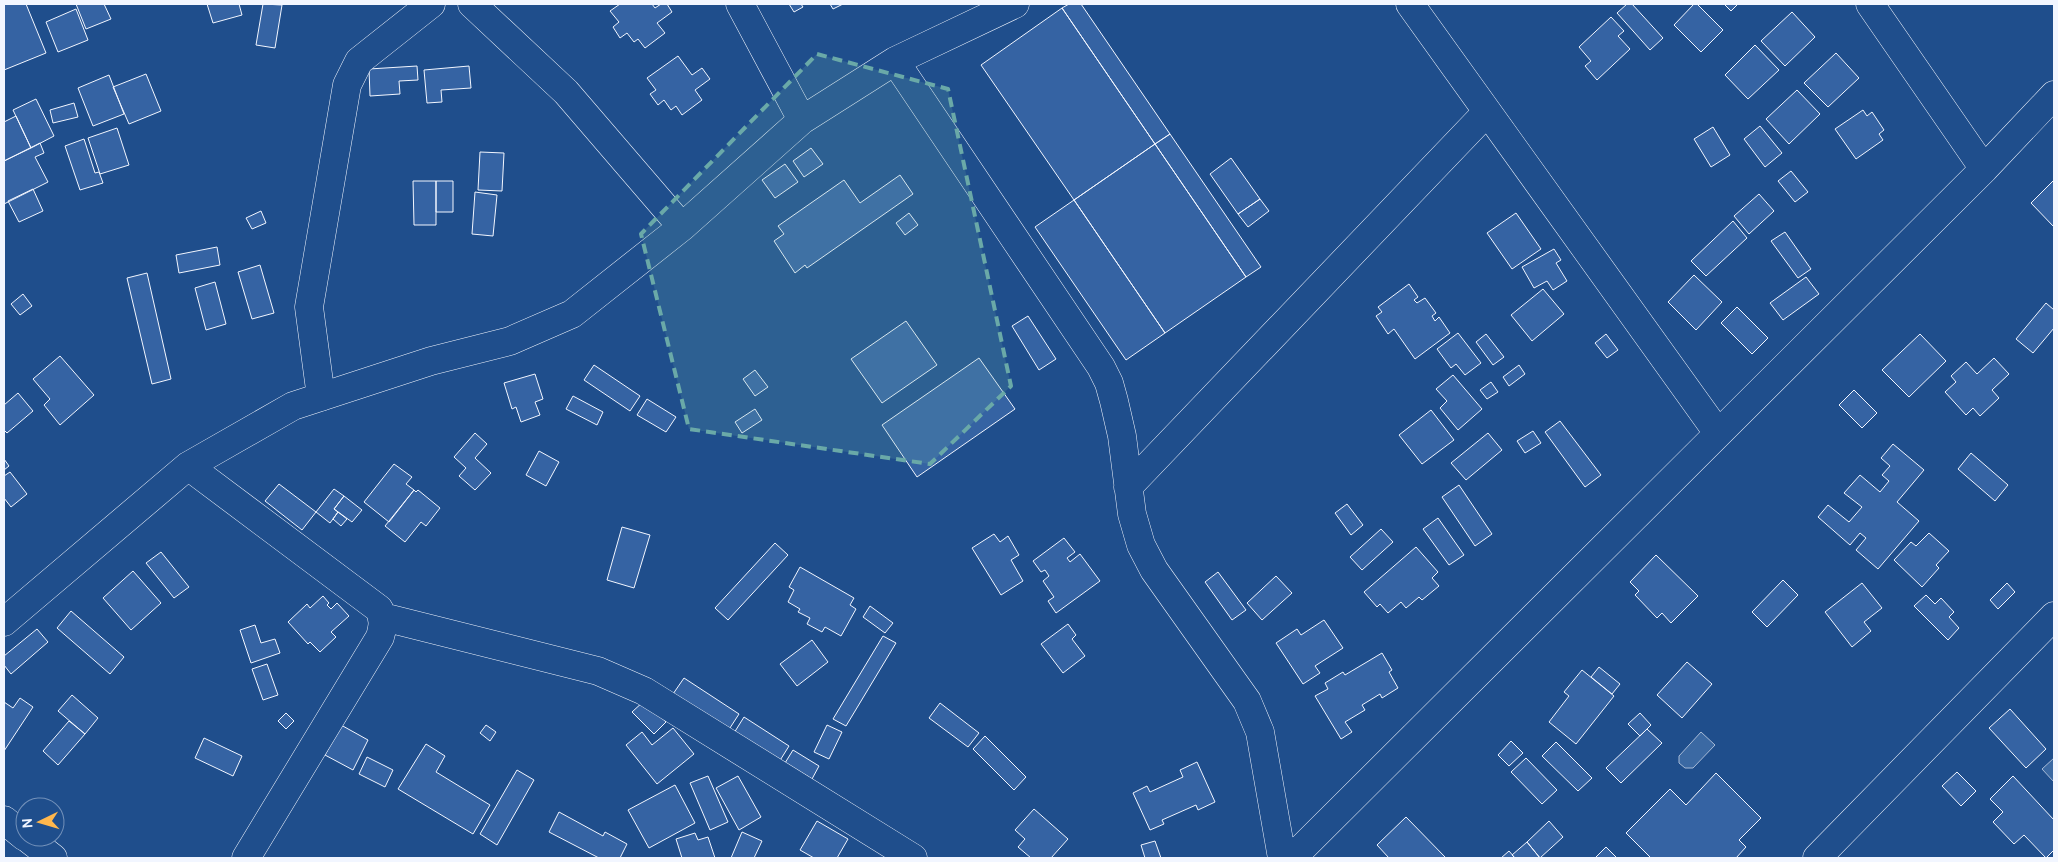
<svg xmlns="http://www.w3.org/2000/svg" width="2058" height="862" viewBox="0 0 2058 862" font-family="Cabin,sans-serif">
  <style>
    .water { fill: #3b69a3; stroke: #a8bbd7 }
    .building { fill: #3563a3; stroke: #f2f6ff }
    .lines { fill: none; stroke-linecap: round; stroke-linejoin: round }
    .minor-casing { stroke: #f2f6ff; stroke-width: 29 }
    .minor { stroke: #1f4e8c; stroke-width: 28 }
    .marked { fill: #6aa9a8; fill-opacity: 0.2; stroke: #6aa9a8; stroke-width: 4; stroke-dasharray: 10 6; stroke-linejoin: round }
  </style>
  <rect width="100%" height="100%" fill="#1f4e8c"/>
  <!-- water -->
  <path class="water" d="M1701,732L1715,745L1693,768H1685L1679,763V756Z
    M2054,758V782L2042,769Z"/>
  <!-- building -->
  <path class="building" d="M4,4H26L46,53L4,70Z
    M76,4H104L111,19L86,29Z
    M207,4H239L242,15L213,23Z
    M263,4L282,5L275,48L256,45Z
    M620,4H652L655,8L661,4H667L672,12L657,23L665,33L645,48L638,39L634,42L627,33L620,38L613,27L619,22L610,11Z
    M789,4H801L803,7L794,12Z
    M830,4H843L833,9Z
    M1069,4H1081L1170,134L1155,144L1062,8Z
    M1627,4H1632L1663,38L1650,50L1617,13Z
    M1694,4H1697L1723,30L1701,52L1674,25Z
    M1724,4H1738L1731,11Z
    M1062,8L1155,144L1074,200L981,65Z
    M76,9L88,40L58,52L46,22Z
    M1792,12L1815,37L1785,66L1761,41Z
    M1611,17L1624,31L1618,36L1630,49L1597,80L1585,66L1591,61L1579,47Z
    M1755,45L1779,70L1748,99L1725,75Z
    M1836,53L1859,78L1828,107L1804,83Z
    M678,56L692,75L702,68L710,79L695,90L702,100L682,115L676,106L671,110L664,100L658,105L650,94L656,90L647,78Z
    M417,66L418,80L399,81L400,94L370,96L369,69Z
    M469,66L471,88L441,90L442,102L427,103L424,70Z
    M146,74L161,111L129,124L113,87Z
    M109,75L124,114L93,126L78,88Z
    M1797,90L1820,114L1789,144L1766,119Z
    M36,99L54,136L31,148L13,110Z
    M74,103L78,117L53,123L50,110Z
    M1863,110L1867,116L1872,112L1884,130L1879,134L1883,140L1856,159L1835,129Z
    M16,116L31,148L4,161V122Z
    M1760,126L1782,153L1765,167L1744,139Z
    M1713,127L1730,155L1711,167L1694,139Z
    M117,128L129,165L100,174L88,138Z
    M1170,134L1261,267L1246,277L1155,144Z
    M84,139L95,173L99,172L103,183L80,190L65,146Z
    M40,143L44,153L35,157L48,182L4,204V161Z
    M1155,144L1246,277L1165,333L1074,200Z
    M811,148L823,164L804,177L793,161Z
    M480,152L504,153L502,191L478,190Z
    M1231,158L1260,199L1238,214L1210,174Z
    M785,164L798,182L775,198L762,180Z
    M1791,171L1808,192L1795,202L1778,181Z
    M900,175L913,194L807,268L805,265L795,273L774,241L784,234L778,226L844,180L860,203Z
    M2054,180V227L2031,203Z
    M413,181H436V225H414Z
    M436,181H453V212H436Z
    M33,189L43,211L19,222L8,201Z
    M475,192L497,195L493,236L472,234Z
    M1759,194L1774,211L1749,234L1734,216Z
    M1260,199L1269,211L1248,227L1238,214Z
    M1074,200L1165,333L1126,360L1035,227Z
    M261,211L266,223L252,229L246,218Z
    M909,213L918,225L905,235L896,223Z
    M1516,213L1541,249L1512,269L1487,233Z
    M1733,221L1747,238L1706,276L1691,261Z
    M1785,232L1811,269L1798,278L1771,241Z
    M217,247L220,265L179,273L176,255Z
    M1554,249L1561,260L1556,263L1567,281L1553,290L1547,281L1534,288L1522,267Z
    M260,265L274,313L252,319L238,272Z
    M147,273L171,379L152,384L127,278Z
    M1694,275L1722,302L1696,330L1668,302Z
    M1806,277L1819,294L1783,320L1770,303Z
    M215,282L226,324L206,330L195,288Z
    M1409,284L1418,297L1414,300L1417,303L1425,298L1436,313L1432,316L1435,321L1439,317L1450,333L1415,359L1394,329L1388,334L1376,316L1382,312L1378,307Z
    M1543,289L1564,314L1532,341L1511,315Z
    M23,294L32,306L20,315L11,304Z
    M2046,303L2054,310V328L2033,353L2016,339Z
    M1737,307L1768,338L1752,354L1721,323Z
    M1028,316L1056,359L1039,370L1012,326Z
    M906,321L937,365L882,403L851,359Z
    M1458,333L1481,363L1465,375L1456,364L1451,368L1437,349Z
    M1486,334L1504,357L1493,365L1476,342Z
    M1606,334L1618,350L1607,358L1595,343Z
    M1920,334L1946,361L1909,397L1882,370Z
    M60,356L94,395L60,425L44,405L50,399L33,379Z
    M979,358L1015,409L917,477L882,425Z
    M1994,358L2009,374L1992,390L1999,398L1980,416L1973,408L1966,415L1945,392L1956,382L1951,376L1966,362L1977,374Z
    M594,365L640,396L630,411L584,380Z
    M1519,365L1525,374L1509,386L1503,377Z
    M755,370L768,387L755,396L743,379Z
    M535,374L543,399L535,402L540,415L521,422L516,407L512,409L504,383Z
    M1453,375L1482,409L1458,430L1440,408L1447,401L1436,389Z
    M1491,382L1498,392L1487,399L1480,390Z
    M1854,390L1877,413L1862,428L1839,405Z
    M18,393L33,411L7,433L4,430V405Z
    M573,396L603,412L597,425L566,409Z
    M647,399L676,417L666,432L637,415Z
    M755,409L762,420L742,433L735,422Z
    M1431,410L1454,440L1422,464L1399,435Z
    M1560,421L1601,475L1585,487L1545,432Z
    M1533,431L1541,443L1525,453L1517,441Z
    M475,433L487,444L475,458L491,473L475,490L459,476L466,468L454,457Z
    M1488,433L1502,450L1466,480L1451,463Z
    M1893,444L1924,470L1897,502L1919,521L1878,569L1856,550L1866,538L1860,533L1850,545L1818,517L1828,505L1849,522L1862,507L1844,493L1860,475L1880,492L1889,481L1882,475L1890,466L1881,458Z
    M539,451L559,462L546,486L526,475Z
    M1971,453L2008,485L1995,501L1958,469Z
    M4,459L9,466L4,470Z
    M394,464L412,477L406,484L414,490L389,522L364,502Z
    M10,472L27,494L11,507L4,498V476Z
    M279,484L316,512L302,530L265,501Z
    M1459,485L1492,534L1475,546L1442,497Z
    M334,489L344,496L334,509L338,512L330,523L316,512Z
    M414,490L416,492L418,490L440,508L426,526L421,522L405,542L385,526Z
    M344,496L362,510L352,522L334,509Z
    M1347,504L1363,525L1351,535L1335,513Z
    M338,512L347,519L341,526L333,519Z
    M1438,518L1464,555L1449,565L1423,529Z
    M622,527L650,535L634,588L607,580Z
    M1381,529L1393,542L1362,570L1350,557Z
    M1929,533L1949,551L1936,565L1939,568L1922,587L1894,560L1911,542L1916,546Z
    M994,534L1000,542L1008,536L1019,555L1011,560L1023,581L1001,595L972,548Z
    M1064,538L1075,552L1067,558L1070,562L1080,554L1100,581L1056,613L1048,601L1054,597L1043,581L1049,576L1045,570L1041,572L1033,561Z
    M775,543L788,555L728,620L715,608Z
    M1416,547L1438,572L1432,578L1439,586L1422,600L1419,597L1406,608L1401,602L1388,613L1380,604L1377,607L1364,592Z
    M161,552L189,587L174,598L146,563Z
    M1656,555L1698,596L1671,623L1662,613L1657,618L1635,595L1639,591L1630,582Z
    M800,567L854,598L850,605L856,609L841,636L825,627L822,632L807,624L810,618L798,612L800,609L788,602L794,590L789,587Z
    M133,571L161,603L131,630L103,598Z
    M1218,572L1246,610L1232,620L1205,582Z
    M1276,576L1292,593L1262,620L1247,603Z
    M1783,580L1798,595L1767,627L1752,612Z
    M1862,583L1882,608L1864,622L1871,631L1852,647L1825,612Z
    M2007,583L2015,592L1998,609L1990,600Z
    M1926,595L1935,604L1941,598L1954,612L1949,617L1959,628L1948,640L1914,606Z
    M323,596L329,603L327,605L331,609L337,603L349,616L331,632L336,637L320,652L310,642L308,644L288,622L307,604L310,608Z
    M870,606L893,623L885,633L863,617Z
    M71,611L124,657L110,674L57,628Z
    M1324,620L1343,648L1315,666L1320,673L1303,684L1276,643L1297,629L1301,635Z
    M1068,624L1076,635L1072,639L1085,656L1063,673L1041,644Z
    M255,625L261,643L275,639L280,653L251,663L240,630Z
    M37,629L48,642L11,674L4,665V656Z
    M883,636L896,643L846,726L833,719Z
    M812,640L828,662L797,686L780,664Z
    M1382,653L1392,670L1389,672L1398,688L1382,698L1380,694L1362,705L1365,710L1345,722L1352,732L1341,739L1315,696L1328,689L1325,683L1343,672L1345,675Z
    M1687,662L1712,684L1682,718L1657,695Z
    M267,664L278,695L263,700L252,669Z
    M1599,667L1620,684L1612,694L1591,677Z
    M1582,670L1614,696L1576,744L1549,722L1569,696L1564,692Z
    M684,678L739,714L728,731L673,694Z
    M72,695L98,718L85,734L58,711Z
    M20,698L33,707L4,751V702L13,708Z
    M644,701L666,722L654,734L632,712Z
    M940,703L979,733L968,747L929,718Z
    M2010,709L2046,749L2026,768L1989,728Z
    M286,713L294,721L286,729L278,721Z
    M1640,713L1651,725L1640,736L1628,724Z
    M744,717L789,746L779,762L734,733Z
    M69,721L85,734L58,765L43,751Z
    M341,725L368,740L353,770L325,755Z
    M486,725L496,732L490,741L480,733Z
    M827,725L842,732L829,759L814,752Z
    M673,728L694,754L657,784L626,745L642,732L652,745Z
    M1647,729L1662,743L1621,783L1606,768Z
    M985,736L1026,777L1014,790L973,749Z
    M204,738L242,756L233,776L195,758Z
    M1511,741L1523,753L1509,766L1498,755Z
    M1556,742L1592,778L1578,791L1542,756Z
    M426,744L445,756L436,772L490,805L473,834L398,789Z
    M793,750L819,766L812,779L785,763Z
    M367,757L393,770L385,787L359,774Z
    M1526,758L1557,790L1542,804L1511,772Z
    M1197,762L1215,802L1198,810L1196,805L1162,820L1164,824L1150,830L1133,793L1147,786L1150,792L1183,777L1180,770Z
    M517,770L534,780L497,845L480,834Z
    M1957,772L1976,791L1961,806L1942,786Z
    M1716,773L1761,818L1739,840L1746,847L1736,858H1651L1626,833L1670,789L1686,805Z
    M708,776L728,822L710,830L690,783Z
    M738,776L761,817L739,830L716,788Z
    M2013,776L2054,820V850L2046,858L2024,835L2014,844L1993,822L2003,812L1990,799Z
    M675,785L695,823L649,848L628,810Z
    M1034,809L1068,839L1051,858H1031L1018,847L1025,839L1015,830Z
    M559,812L603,836L605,832L627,844L620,858H599L549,832Z
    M1406,817L1446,858H1389L1377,845Z
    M817,821L848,839L837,858H814L800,850Z
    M1549,821L1563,837L1540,858L1527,842Z
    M742,832L762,841L754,858H731Z
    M695,833L698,840L708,837L715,858H682L676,839Z
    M1155,841L1161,858H1145L1141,845Z
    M1527,842L1540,858H1515L1512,855Z
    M1606,847L1617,858H1595Z
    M1509,851L1515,858H1501Z"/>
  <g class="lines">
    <!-- minor casing -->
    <g class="minor-casing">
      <path id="minor" d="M472,4L566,92L682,227
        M740,4L802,120
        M1410,4L1718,433
        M1870,4L1984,169L2054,95
        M895,61L1101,367L1109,383L1114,401L1122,436L1132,514L1141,545L1154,570L1247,701L1260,732L1282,858
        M321,397L309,307L347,85L359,61L431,4
        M188,466L379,609C384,620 383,626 380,637L246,858
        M1128,487L1487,112
        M383,617L598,671L644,691L913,858
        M4,622L188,466L293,406L431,361L510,341L572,314L682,227L802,120L895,61L1015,4
        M4,820L25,837
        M26,837L53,858
        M1292,858L1984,169
        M1817,858L2054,616"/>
    </g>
    <!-- minor -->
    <use href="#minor" class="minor"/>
  </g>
  <!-- marked area -->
  <path class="marked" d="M817,54L948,89L1011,386L930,464L689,429L641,234Z"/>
  <!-- border -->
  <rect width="2058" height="862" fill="none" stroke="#f2f6ff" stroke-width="10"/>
  <!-- north arrow -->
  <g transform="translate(40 822) rotate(265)"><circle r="24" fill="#1f4e8c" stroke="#7391ba"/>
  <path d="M0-4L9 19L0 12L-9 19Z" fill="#ffb74d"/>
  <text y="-8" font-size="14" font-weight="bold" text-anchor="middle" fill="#f2f6ff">N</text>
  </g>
</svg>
